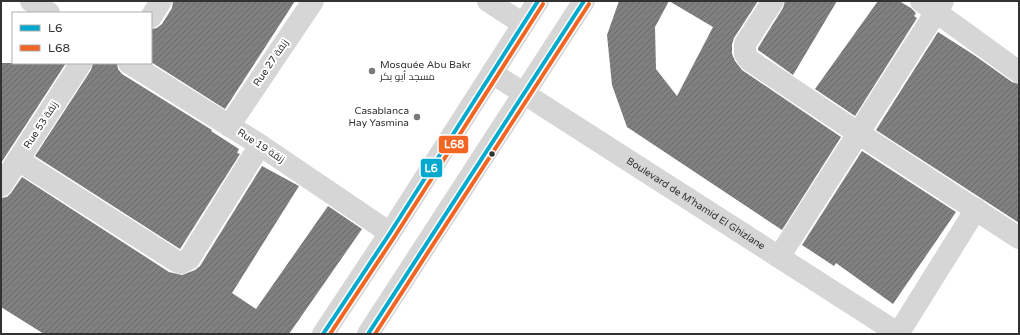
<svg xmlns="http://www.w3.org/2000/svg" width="1020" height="335" viewBox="0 0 1020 335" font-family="'Varela Round',Cairo,sans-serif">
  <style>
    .building { fill: url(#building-hatch); fill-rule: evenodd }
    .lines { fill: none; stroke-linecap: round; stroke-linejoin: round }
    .minor { stroke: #d6d6d6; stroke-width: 22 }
    .bus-1-casing { stroke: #fff; stroke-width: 7 }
    .bus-2-casing { stroke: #fff; stroke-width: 7 }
    .bus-1 { stroke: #00a9ce; stroke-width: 4 }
    .bus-2 { stroke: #f26522; stroke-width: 4 }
    .poi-dot { fill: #7a7a7a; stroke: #fff; stroke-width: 1.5 }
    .bus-dot { fill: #323232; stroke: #fff; stroke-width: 1.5 }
    .labels { text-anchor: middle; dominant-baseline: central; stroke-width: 4; stroke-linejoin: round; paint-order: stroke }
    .street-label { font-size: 10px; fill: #323232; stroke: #fff }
    .poi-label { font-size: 10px; fill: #323232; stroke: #fff; text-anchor: start }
    .line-badge { stroke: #fff; stroke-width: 1.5 }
    .badge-label { font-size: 11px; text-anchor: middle; font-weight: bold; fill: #fff }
  </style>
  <defs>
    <pattern id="building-hatch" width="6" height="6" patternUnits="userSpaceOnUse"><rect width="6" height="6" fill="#808080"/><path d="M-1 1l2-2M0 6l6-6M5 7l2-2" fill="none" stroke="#696969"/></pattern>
  </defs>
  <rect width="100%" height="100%" fill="#fff"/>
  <!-- building -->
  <path class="building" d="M173,1H295L225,109L151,62V29L157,28L162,24L172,8Z
    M619,1H758L734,38L732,44V54L735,61L742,70L841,137L782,230L627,127L612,85L607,35ZM669,1L713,27L677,96L656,69L655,27Z
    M785,1H837L793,75L758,50V48L783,8Z
    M878,1H899L911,8L916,13L914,16L917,18L855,116L815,89Z
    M938,32L974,55L1012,82L1019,84V223L876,130Z
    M1,63H66L1,163Z
    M93,63H117L118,69L122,74L212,130L211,131L239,149L237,153L240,154L180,249L35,156L91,70Z
    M862,151L956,212L893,304L836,263L834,266L802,245Z
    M262,166L299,186L232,293L256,309L328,206L362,229L289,334H44L1,307V198L7,197L11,193L22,177L169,272L182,275L195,270L200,266Z"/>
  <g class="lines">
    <!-- minor -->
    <g class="minor">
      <path d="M31,1L49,13"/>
      <path d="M488,1L523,24"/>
      <path d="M773,1L745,44V54L749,60L858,133L1019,238"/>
      <path d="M921,1L1019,72"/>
      <path d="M151,17L161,1"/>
      <path d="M129,63L260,145L390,233"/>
      <path id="s1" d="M492,73L899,334"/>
      <path d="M229,126L313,1"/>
      <path d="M18,160L176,261L181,263L189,259L260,145"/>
      <path d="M1,186L81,63"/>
      <path d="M779,257L943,1"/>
      <path d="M323,334L390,233L538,1"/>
      <path d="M368,334L584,1"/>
      <path d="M898,334L976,209"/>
    </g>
    <!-- bus-1 casing -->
    <g class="bus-1-casing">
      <path id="bus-1" d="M323,334L390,233L538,1
        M368,334L584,1"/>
    </g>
    <!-- bus-2 casing -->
    <g class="bus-2-casing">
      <path id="bus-2" d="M330,334L395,236L543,4
        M375,334L589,4"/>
    </g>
    <!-- bus-1 -->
    <use href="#bus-1" class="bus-1"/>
    <!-- bus-2 -->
    <use href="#bus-2" class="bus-2"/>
  </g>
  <!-- markers -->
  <g class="poi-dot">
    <circle cx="372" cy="71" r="4"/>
    <circle cx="417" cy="117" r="4"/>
  </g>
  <circle class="bus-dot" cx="492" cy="154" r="3.5"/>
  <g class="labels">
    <!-- street labels -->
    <g class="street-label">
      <text transform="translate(271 63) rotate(-56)">Rue 27 زنقة</text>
      <text transform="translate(41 125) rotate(-57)">Rue 53 زنقة</text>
      <text transform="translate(261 146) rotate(33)">Rue 19 زنقة</text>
      <text stroke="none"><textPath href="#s1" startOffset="242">Boulevard de M'hamid El Ghizlane</textPath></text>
    </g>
    <!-- poi labels -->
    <g class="poi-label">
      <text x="380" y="65">Mosquée Abu Bakr<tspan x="380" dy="12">مسجد أبو بكر</tspan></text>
      <text x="409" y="111" text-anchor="end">Casablanca<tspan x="409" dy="12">Hay Yasmina</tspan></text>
    </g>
  </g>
  <g class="line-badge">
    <rect x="438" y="135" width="31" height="19" rx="4" fill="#f26522"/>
    <rect x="420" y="158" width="23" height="20" rx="4" fill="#00a9ce"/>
  </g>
  <g class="badge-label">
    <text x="454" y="148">L68</text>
    <text x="431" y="172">L6</text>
  </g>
  <!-- border -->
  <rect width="1020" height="335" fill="none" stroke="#323232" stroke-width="4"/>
  <!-- legend -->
  <rect x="12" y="12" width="140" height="52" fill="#ffffff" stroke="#adadad"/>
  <rect x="20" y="25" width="20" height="6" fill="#00a9ce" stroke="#adadad"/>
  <text x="48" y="32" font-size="12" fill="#323232">L6</text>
  <rect x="20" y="45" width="20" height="6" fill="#f26522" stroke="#adadad"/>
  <text x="48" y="52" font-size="12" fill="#323232">L68</text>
</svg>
